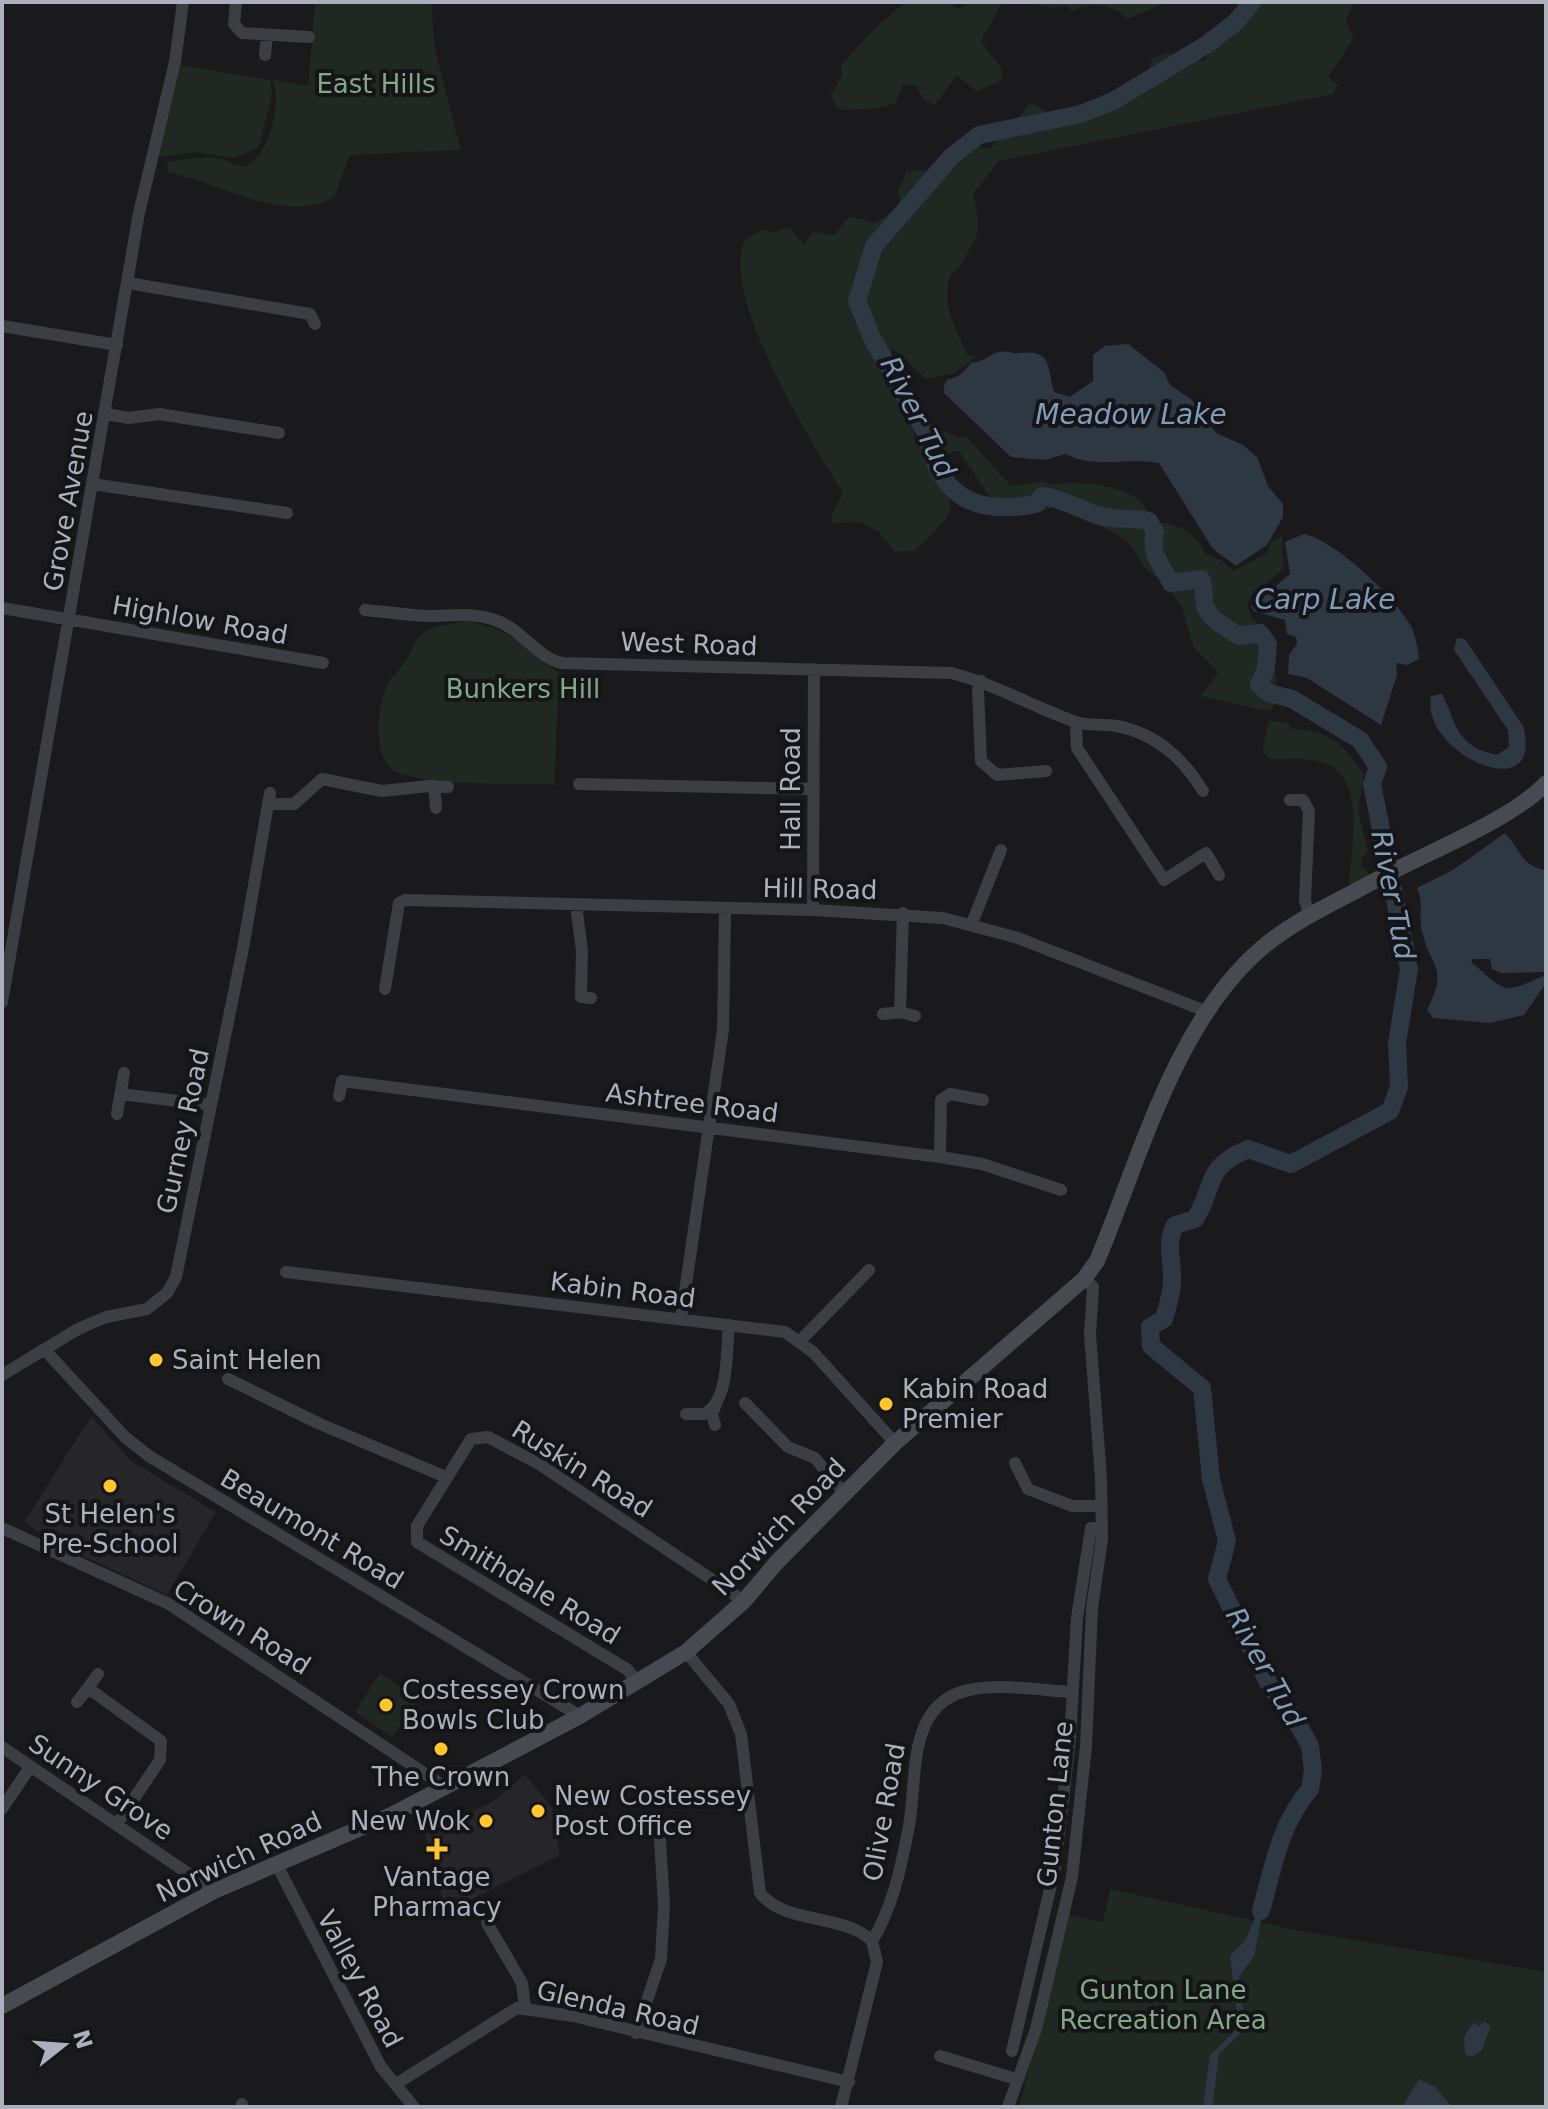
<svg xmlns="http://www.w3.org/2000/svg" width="1548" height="2109" viewBox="0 0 1548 2109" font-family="'DejaVu Sans',sans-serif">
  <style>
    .built { fill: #26262a }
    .green { fill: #1f2821 }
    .water { fill: #2e3842 }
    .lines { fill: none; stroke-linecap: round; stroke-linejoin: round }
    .river { stroke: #2e3842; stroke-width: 18 }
    .street { stroke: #3d3d44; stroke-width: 12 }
    .secondary { stroke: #484a52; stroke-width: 16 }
    .poi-dot { fill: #ffc62f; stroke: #151518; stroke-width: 3 }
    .labels { text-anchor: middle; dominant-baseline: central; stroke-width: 8; stroke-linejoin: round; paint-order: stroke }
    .park-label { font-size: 26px; fill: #81a986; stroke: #151518 }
    .street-label { font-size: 26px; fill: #acb0bd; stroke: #151518 }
    .poi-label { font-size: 26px; fill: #acb0bd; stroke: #151518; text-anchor: start }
    .water-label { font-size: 28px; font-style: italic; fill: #819cba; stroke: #151518 }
  </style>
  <rect width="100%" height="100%" fill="#1a1a1d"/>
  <!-- built -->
  <path class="built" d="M91,1416L131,1461L216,1512L167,1595L55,1543L24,1522Z
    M525,1774L552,1808L560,1855L446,1912L422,1823L470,1812L492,1802Z"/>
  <!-- green -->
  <path class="green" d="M315,2H431L435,50L461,150L350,155L334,197C284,226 220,182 167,172L168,162C186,158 207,157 224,159C228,160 231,164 235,165C255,170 263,151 269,135C276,117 278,99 273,80L308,86Z
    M906,2H953V6L960,9L967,3L1011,2L1002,3L981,41C996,66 1023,78 976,91L957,75L935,105L924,100L916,86L903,84L896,103C875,111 858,109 838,110L831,95L842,75L841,65L875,28Z
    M1029,2H1168L1127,19C1111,3 1092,2 1072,11L1066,6L1050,8Z
    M1260,2H1355L1346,19L1353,39L1328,77L1338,85L1333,94L999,161L973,194C980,226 982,231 963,260C959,267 959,270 951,274C940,305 955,325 967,355L978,356L954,373L926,379L893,348L880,373L913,415L914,437L937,429L960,438L966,436L1011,486L1044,481L1050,485C1076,480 1121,484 1141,502C1146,507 1150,516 1156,522C1176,523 1200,535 1205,554L1221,560L1233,571L1266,554L1272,541L1282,536L1283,569L1252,595L1247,605L1253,620L1269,633C1268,663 1283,678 1272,709L1266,711L1201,696L1218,673L1193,646L1182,608L1166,585L1145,568L1129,542L1098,524L1086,507L1076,502L1024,515L989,496L960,452L954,451L945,458L951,507L946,519L915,551L894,552L880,533L861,522L832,523L831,515L843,493C814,448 715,288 746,238L763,230L776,232L790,227L804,245L813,231L833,236L850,216L874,223L896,210L900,202L898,190L907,171L951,170L978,146L991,149C1000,130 1019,122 1030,102C1044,109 1062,122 1078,121C1095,120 1131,103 1143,92L1152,58L1167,53L1203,61L1222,39L1242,25Z
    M181,65L270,80L272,95L259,147L234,158L196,152L158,157Z
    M469,621C515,632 524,645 559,673L554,785C519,784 422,786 394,771C371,758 377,697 391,679C396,673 401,668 406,660C411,652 415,640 422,634C435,624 453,624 469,621Z
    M1268,721L1287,722L1292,729C1332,731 1342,744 1364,774L1358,810L1368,852L1362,857L1361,866L1370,875L1349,887C1350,851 1368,778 1324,763C1308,757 1286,760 1269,759L1263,751Z
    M380,1673L418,1699L392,1737L355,1712Z
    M1110,1889L1305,1932L1546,1972V2107H1019L1069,1915L1103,1922Z"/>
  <!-- water -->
  <path class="water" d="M1128,344L1164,372L1170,385L1191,399L1216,433L1243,445L1257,457L1268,486L1283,504V517L1267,545L1236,566L1213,549L1159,463C1130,457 1092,469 1066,454L1045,460L1011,457L944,393C944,373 951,383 962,373C966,370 968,366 971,363C987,361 989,354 1000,352C1006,350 1013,354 1019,353C1052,349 1047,366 1054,392L1070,397L1093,381V355L1105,346Z
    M1304,534C1335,540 1397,599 1412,628C1416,638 1418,649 1419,659L1407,665L1396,663L1397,675L1381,725L1307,678L1288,674L1289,655L1297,644L1296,637L1287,634L1285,620L1254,611L1251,607L1290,574L1285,542Z
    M1457,638L1465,639L1523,726C1546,810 1419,754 1431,696L1442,694C1457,724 1456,747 1497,755L1509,747L1508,730L1454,650Z
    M1505,833C1520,849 1522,867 1546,870V972L1501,973L1492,969L1490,959H1473L1471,962C1509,994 1501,994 1546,975V983L1524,1015L1490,1023L1433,1018L1427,1010C1449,966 1431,969 1422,932C1418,916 1424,902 1417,888L1453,870Z
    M1267,1889L1254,1956L1239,1977L1245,2029L1219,2054L1213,2103L1211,2107H1203L1210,2055L1239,2027L1230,1956L1246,1939Z
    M1474,2022L1478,2026L1485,2022L1491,2026L1482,2050L1471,2057L1465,2054L1464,2036Z
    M1419,2079L1435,2087L1452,2107H1402Z"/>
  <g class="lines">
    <!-- river -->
    <path class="river" d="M1252,2L1236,22L1206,45L1115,100L1081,114L979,135L952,156L874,246L857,301L872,338L926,433C939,497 975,516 1036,504L1042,496C1062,498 1078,509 1097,515C1113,521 1132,517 1149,521L1155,532C1149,555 1162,564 1171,583L1201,579C1205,588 1203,590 1204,599C1204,617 1225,627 1239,636L1260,633L1268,644L1266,668L1259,685L1269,693L1292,699L1360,740L1378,767L1372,784L1409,969L1397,1043L1399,1087L1390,1111L1291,1164L1248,1149C1202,1169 1217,1184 1195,1219L1175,1225C1165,1244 1173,1261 1172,1281C1172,1294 1167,1307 1164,1319L1150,1327L1151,1346L1202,1388L1211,1479L1227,1541L1217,1579L1270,1686L1294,1717L1310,1746L1313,1770L1310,1789C1280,1824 1273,1867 1261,1911"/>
    <!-- street -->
    <path class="street" d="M236,2L234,24L242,33L309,37
      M265,55L267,36
      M128,283L310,314L315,324
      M2,326L117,345
      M106,414L129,418L159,414L279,433
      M92,484L287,513
      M2,608L323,663
      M365,610C386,612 407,615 427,616C450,616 473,612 495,620C522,629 537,658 562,663L951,673C995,684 1031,706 1073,721C1088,727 1101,723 1116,726C1154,732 1184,759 1203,791
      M981,681L978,690L981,761L997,775L1046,771
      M1076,723L1077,748L1164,880L1206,853L1219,875
      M579,784L814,789
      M434,786L436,808
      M1290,800H1303L1309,811L1305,901L1310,917
      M269,804H294L322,779L382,791L429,786L448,787
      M576,905L582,951L581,997L591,998
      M813,910L814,669
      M903,913L900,1012L915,1016
      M972,923L1001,850
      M385,989L399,903L405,900L813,910L943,918L1018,938L1208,1012
      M2,1002L139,213L175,62L183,2
      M883,1014L900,1012
      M120,1094L211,1105
      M339,1096L342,1081L940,1157L982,1164L1061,1190
      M117,1114L124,1073
      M940,1157L941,1100L950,1094L983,1100
      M286,1272L785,1332L813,1352L895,1443
      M681,1319L723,1030L725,910
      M800,1341L869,1270
      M45,1350L125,1437L149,1456L580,1716
      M2,1375L78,1329L106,1317L147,1309L167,1293L176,1277L243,948L270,793
      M228,1379L320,1424L446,1477
      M745,1403L788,1447L815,1458L844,1493
      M686,1414H704C730,1401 726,1350 729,1325
      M715,1425L712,1414L716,1404
      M1015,1463L1028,1489L1072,1506H1102
      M2,1528L169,1604L445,1787
      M686,1652L729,1704L741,1734L760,1893C785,1925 843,1913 872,1941
      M638,1683L628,1670L417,1542V1526L471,1439L488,1437L539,1464L744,1601
      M88,1688L98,1674
      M77,1702L88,1688L161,1741L160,1760L117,1824
      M2,1747L214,1891
      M2,1809L30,1767
      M277,1865L381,2067L414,2107
      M487,1923L522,1983L525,2008
      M636,2033L661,1959L664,1905L660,1840
      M1012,2051L1055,1868L1070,1739L1077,1618L1091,1528L1102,1527
      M940,2056L1016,2079
      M396,2084L517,2008L573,2016L849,2082
      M242,2104V2107
      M841,2107L877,1962L872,1941C892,1909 901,1868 908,1831C919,1781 903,1700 974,1689C1005,1684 1040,1690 1071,1692
      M1008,2107L1036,2029L1072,1877L1086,1746L1092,1608L1102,1539L1101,1478L1090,1334L1093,1287L1084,1279"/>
    <!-- secondary -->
    <path class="secondary" d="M2,2006L214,1891L391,1815L445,1787L580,1716L686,1652L744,1601L777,1562L895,1443L1084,1279L1097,1261C1140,1159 1175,1021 1263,947C1296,919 1340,900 1378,879C1423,854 1514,819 1546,783"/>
  </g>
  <!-- markers -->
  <g class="poi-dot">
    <circle cx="156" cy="1360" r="8"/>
    <circle cx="886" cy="1404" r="8"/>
    <circle cx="110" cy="1486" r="8"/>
    <circle cx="386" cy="1705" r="8"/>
    <circle cx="441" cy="1749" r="8"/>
    <circle cx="538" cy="1811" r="8"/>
    <circle cx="486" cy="1821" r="8"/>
    <path d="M433 1837h8v8h8v8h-8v8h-8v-8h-8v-8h8z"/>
  </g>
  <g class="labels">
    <!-- park labels -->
    <g class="park-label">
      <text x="376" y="84">East Hills</text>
      <text x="523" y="689">Bunkers Hill</text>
      <text x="1163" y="1990">Gunton Lane<tspan x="1163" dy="30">Recreation Area</tspan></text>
    </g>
    <!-- street labels -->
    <g class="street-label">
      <text transform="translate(68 501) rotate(-80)">Grove Avenue</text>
      <text transform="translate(200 620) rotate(10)">Highlow Road</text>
      <text transform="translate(689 644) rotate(2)">West Road</text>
      <text transform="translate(791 789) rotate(-90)">Hall Road</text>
      <text transform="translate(820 889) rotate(1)">Hill Road</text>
      <text transform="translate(692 1103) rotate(7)">Ashtree Road</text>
      <text transform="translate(183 1131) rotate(-78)">Gurney Road</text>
      <text transform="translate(623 1290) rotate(7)">Kabin Road</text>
      <text transform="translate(582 1469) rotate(32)">Ruskin Road</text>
      <text transform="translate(779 1527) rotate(-46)">Norwich Road</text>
      <text transform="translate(312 1529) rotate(31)">Beaumont Road</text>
      <text transform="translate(530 1585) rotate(31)">Smithdale Road</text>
      <text transform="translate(242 1627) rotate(32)">Crown Road</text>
      <text transform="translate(101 1787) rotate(34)">Sunny Grove</text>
      <text transform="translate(1055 1804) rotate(-84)">Gunton Lane</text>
      <text transform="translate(884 1812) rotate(-80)">Olive Road</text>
      <text transform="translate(239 1857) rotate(-25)">Norwich Road</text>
      <text transform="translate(360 1979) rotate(62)">Valley Road</text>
      <text transform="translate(618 2008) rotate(13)">Glenda Road</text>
    </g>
    <!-- poi labels -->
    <g class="poi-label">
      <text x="172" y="1360">Saint Helen</text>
      <text x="902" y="1389">Kabin Road<tspan x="902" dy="30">Premier</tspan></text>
      <text x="110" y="1514" text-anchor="middle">St Helen's<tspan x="110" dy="30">Pre-School</tspan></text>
      <text x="402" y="1690">Costessey Crown<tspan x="402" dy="30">Bowls Club</tspan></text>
      <text x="441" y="1777" text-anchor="middle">The Crown</text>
      <text x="554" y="1796">New Costessey<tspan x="554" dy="30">Post Office</tspan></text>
      <text x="470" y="1821" text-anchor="end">New Wok</text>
      <text x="437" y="1877" text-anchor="middle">Vantage<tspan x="437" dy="30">Pharmacy</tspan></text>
    </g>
    <!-- water labels -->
    <g class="water-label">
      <text x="1131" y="414">Meadow Lake</text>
      <text transform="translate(918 417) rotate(63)">River Tud</text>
      <text x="1325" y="599">Carp Lake</text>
      <text transform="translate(1393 895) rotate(79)">River Tud</text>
      <text transform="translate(1265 1667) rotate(61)">River Tud</text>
    </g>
  </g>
  <!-- border -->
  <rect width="1548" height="2109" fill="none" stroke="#acb0bd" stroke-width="8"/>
  <!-- north arrow -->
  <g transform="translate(64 2045) rotate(73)" stroke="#151518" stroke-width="6" paint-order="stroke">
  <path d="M0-6L14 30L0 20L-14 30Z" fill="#acb0bd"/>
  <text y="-12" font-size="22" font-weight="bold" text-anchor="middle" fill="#acb0bd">N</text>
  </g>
</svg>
